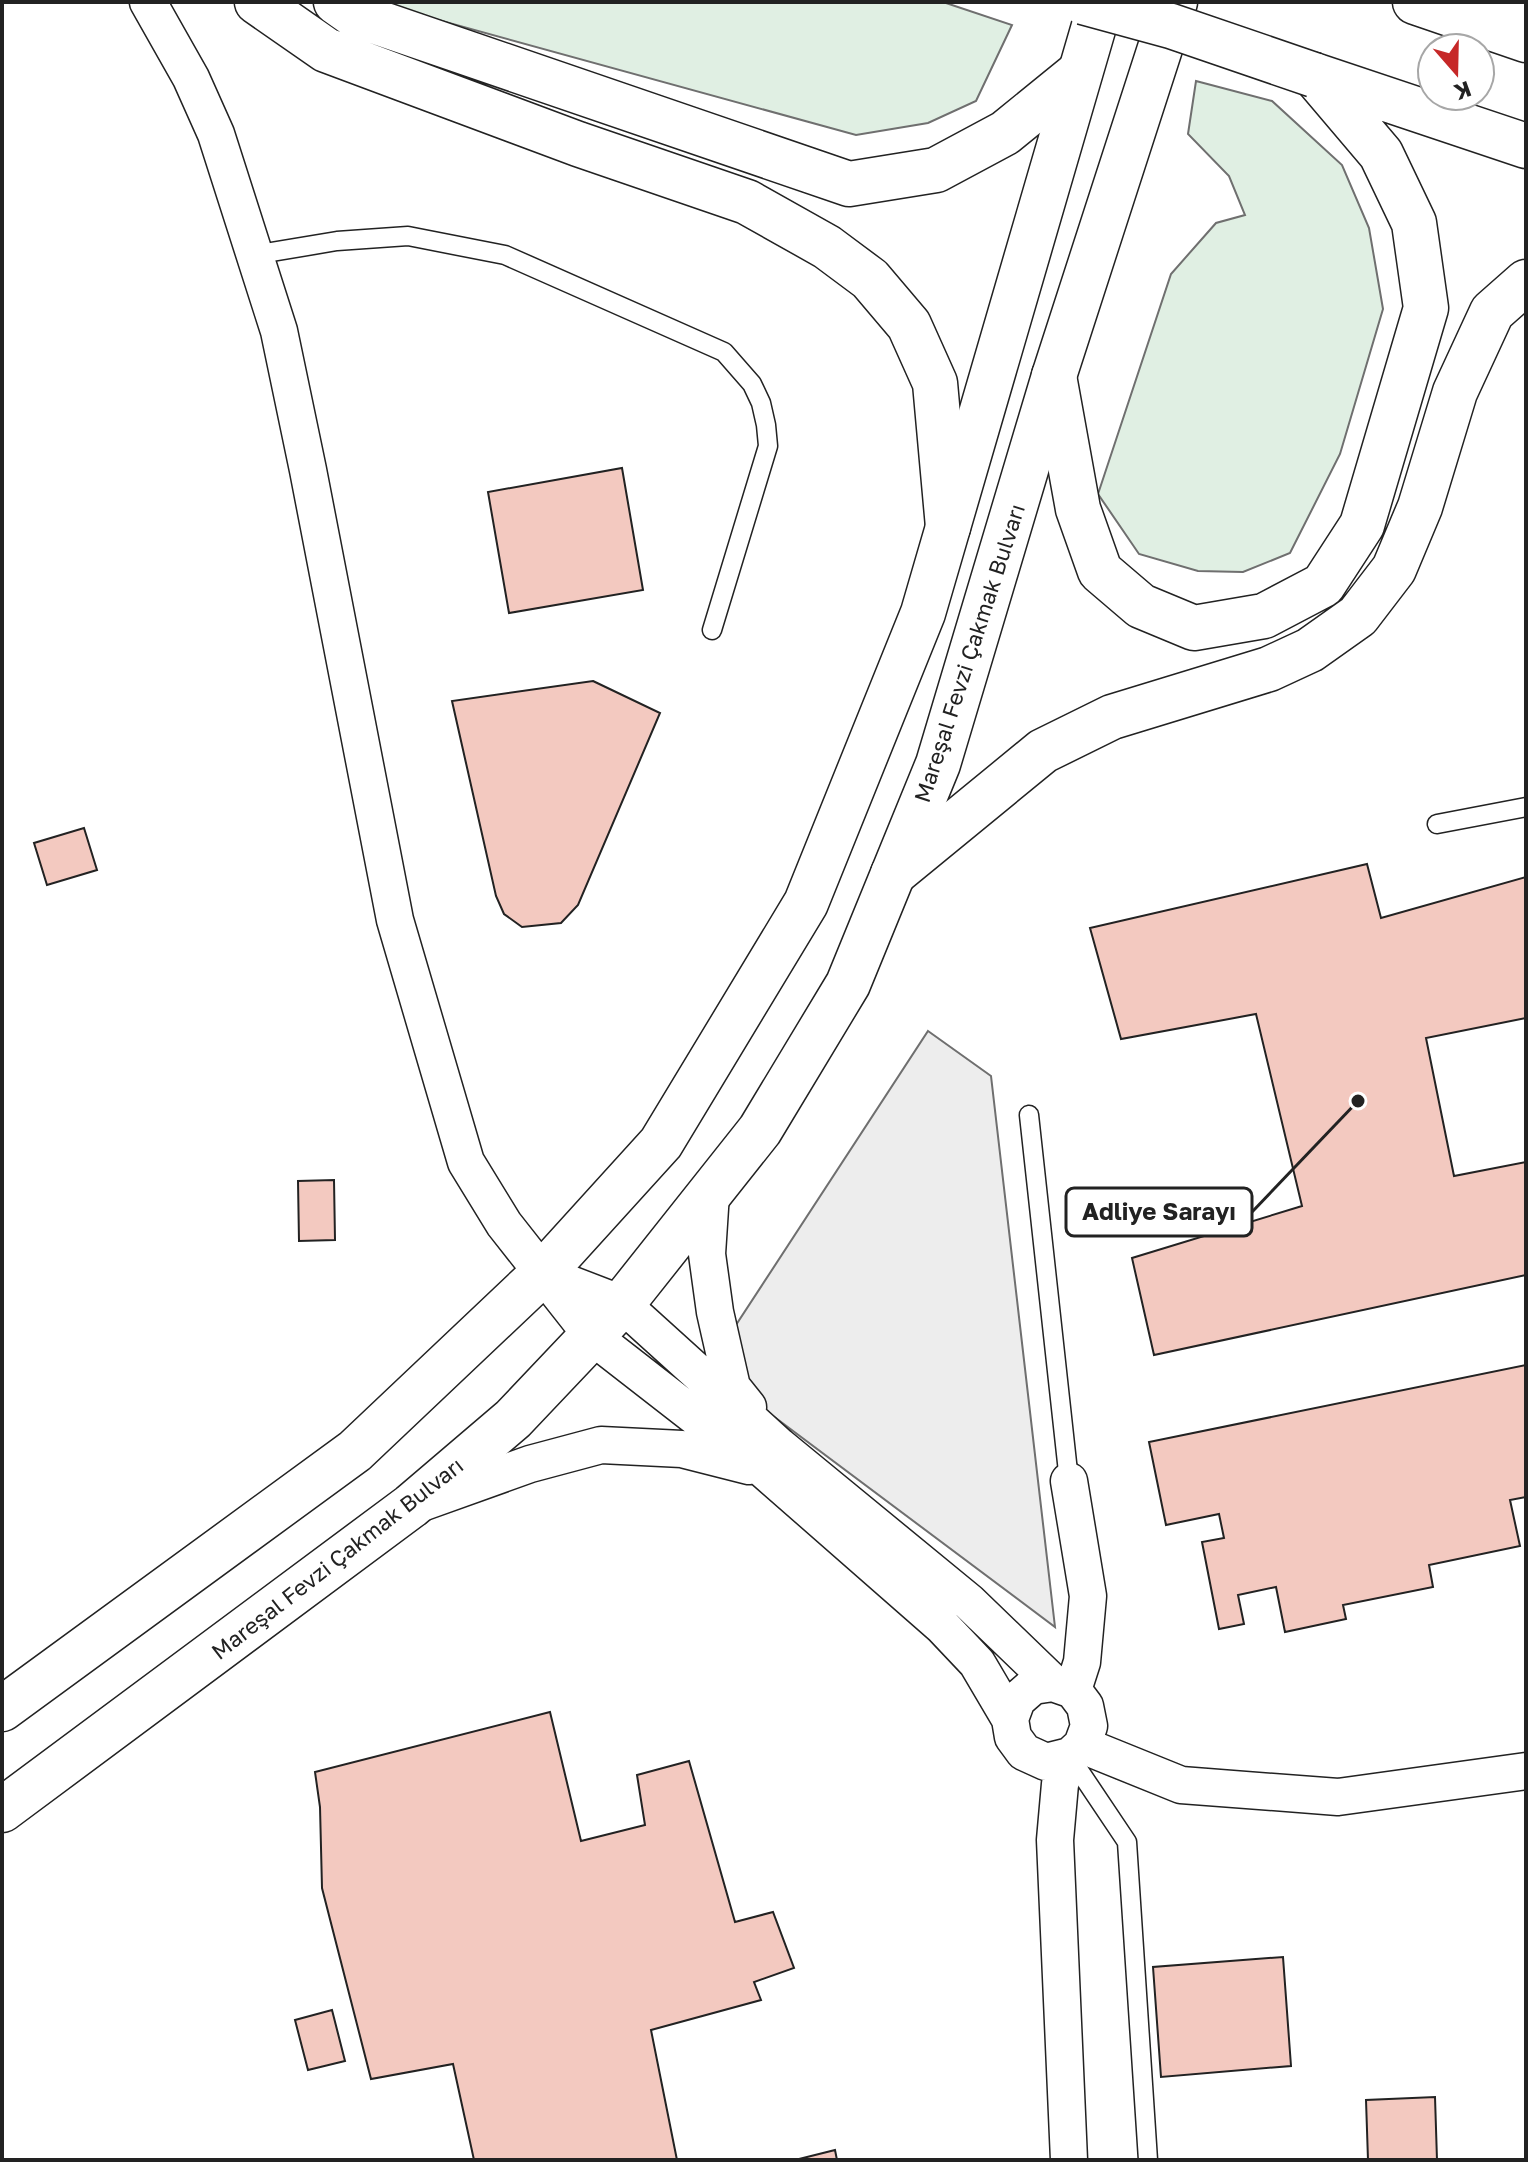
<svg xmlns="http://www.w3.org/2000/svg" width="1528" height="2162" viewBox="0 0 1528 2162" font-family="'Golos Text',sans-serif">
  <style>
    .green { fill: #e0efe3; stroke: #6f6f6f; stroke-width: 2 }
    .parking { fill: #ededed; stroke: #6f6f6f; stroke-width: 2 }
    .building { fill: #f3c9c0; stroke: #222; stroke-width: 2 }
    .lines { fill: none; stroke-linecap: round; stroke-linejoin: round }
    .lane-casing { stroke: #222; stroke-width: 21 }
    .street-casing { stroke: #222; stroke-width: 39 }
    .primary-casing { stroke: #222; stroke-width: 47 }
    .highway-casing { stroke: #222; stroke-width: 47 }
    .lane { stroke: #fff; stroke-width: 18 }
    .street { stroke: #fff; stroke-width: 36 }
    .primary { stroke: #fff; stroke-width: 44 }
    .highway { stroke: #fff; stroke-width: 44 }
    .highway-bridge-casing { stroke: #222; stroke-width: 47; stroke-linecap: butt }
    .highway-bridge { stroke: #fff; stroke-width: 44 }
    .labels { text-anchor: middle; dominant-baseline: central; stroke-width: 6; stroke-linejoin: round; paint-order: stroke }
    .street-label { font-size: 22px; fill: #222; stroke: #fff }
    .leader { fill: none; stroke: #222; stroke-width: 3 }
    .callout-dot { fill: #222; stroke: #fff; stroke-width: 3 }
    .callout { fill: #fff; stroke: #222; stroke-width: 3 }
    .callout-label { font-size: 24px; text-anchor: middle; font-weight: bold; fill: #222 }
  </style>
  <rect width="100%" height="100%" fill="#fff"/>
  <!-- green -->
  <path class="green" d="M373,2H943L1012,25L976,101L928,123L856,135Z
    M1196,81L1272,101L1342,165L1369,228L1383,309L1340,454L1290,553L1243,572L1198,571L1139,554L1098,494L1171,274L1216,223L1245,215L1229,176L1188,134Z"/>
  <!-- parking -->
  <path class="parking" d="M928,1031L991,1076L1055,1627L753,1401L736,1325Z"/>
  <!-- building -->
  <path class="building" d="M622,468L643,590L509,613L488,492Z
    M593,681L660,713L578,905L561,923L522,927L504,914L496,896L452,701Z
    M84,828L97,870L47,885L34,843Z
    M1367,864L1381,918L1526,877V1018L1426,1038L1454,1176L1526,1162V1275L1154,1355L1132,1258L1302,1206L1256,1014L1121,1039L1090,928Z
    M334,1180L335,1240L299,1241L298,1181Z
    M1526,1365V1497L1510,1500L1520,1546L1429,1565L1433,1587L1343,1605L1346,1619L1285,1632L1276,1587L1238,1595L1244,1624L1219,1629L1202,1542L1224,1538L1219,1514L1166,1525L1149,1442Z
    M550,1712L581,1841L645,1825L637,1775L689,1761L735,1922L773,1912L794,1968L754,1982L761,2000L651,2030L677,2160H474L453,2064L371,2079L322,1888L320,1807L315,1772Z
    M1283,1957L1291,2066L1161,2077L1153,1967Z
    M332,2010L345,2061L308,2070L295,2020Z
    M1435,2097L1437,2160H1368L1366,2100Z
    M835,2150L837,2160H795Z"/>
  <g class="lines">
    <!-- lane casing -->
    <g class="lane-casing">
      <path id="lane" d="M254,255L337,241L408,236L505,255L724,352L752,384L761,403L766,425L768,446L712,630
        M1437,824L1526,807
        M1029,1115L1069,1481
        M1070,1757L1127,1842L1148,2160"/>
    </g>
    <!-- street casing -->
    <g class="street-casing">
      <path id="street" d="M148,2L191,78L216,134L279,331L308,470L395,920L466,1162L504,1224L593,1337L764,1470L942,1626L977,1663L1010,1719
        M711,1193L707,1254L715,1312L732,1387L748,1407
        M544,1274L622,1304L779,1446L969,1602L1053,1683
        M1069,1481L1088,1596L1082,1662L1073,1690
        M424,1502L530,1464L601,1445L682,1449L749,1466
        M1082,1745L1181,1785L1338,1797L1526,1771
        M1069,2160L1055,1840L1060,1784L1070,1756L1082,1745L1089,1726L1085,1706L1073,1690L1053,1683L1033,1686L1017,1700L1010,1719L1013,1737L1024,1752L1046,1762L1070,1756"/>
    </g>
    <!-- primary casing -->
    <g class="primary-casing">
      <path id="primary" d="M2,1709L355,1451L543,1273L661,1143L806,903L923,613L1101,2
        M2,1810L411,1506L513,1419L622,1304L760,1130L848,984L938,764L1054,376L1175,2"/>
    </g>
    <!-- highway casing -->
    <g class="highway-casing">
      <path id="highway" d="M257,2L326,50L578,144L747,202L827,247L870,279L909,325L935,383L948,527
        M336,2L353,14L849,184L936,170L1005,133L1080,72
        M1415,2L1526,40
        M1464,19L1526,3
        M1314,75L1526,146
        M1054,376L1078,509L1100,571L1141,606L1194,628L1264,616L1323,585L1362,525L1426,308L1414,223L1381,154L1314,75
        M893,874L1043,751L1112,717L1269,669L1310,650L1358,616L1394,569L1420,507L1455,392L1492,312L1526,282"/>
    </g>
    <!-- lane -->
    <use href="#lane" class="lane"/>
    <!-- street -->
    <use href="#street" class="street"/>
    <!-- primary -->
    <use href="#primary" class="primary"/>
    <!-- highway -->
    <use href="#highway" class="highway"/>
    <!-- highway-bridge casing -->
    <g class="highway-bridge-casing">
      <path id="highway-bridge" d="M1083,2L1171,26L1314,75"/>
    </g>
    <!-- highway-bridge -->
    <use href="#highway-bridge" class="highway-bridge"/>
  </g>
  <g class="labels">
    <!-- street labels -->
    <g class="street-label">
      <text transform="translate(969 653) rotate(-72)">Mareşal Fevzi Çakmak Bulvarı</text>
      <text transform="translate(337 1558) rotate(-38)">Mareşal Fevzi Çakmak Bulvarı</text>
    </g>
  </g>
  <!-- callouts -->
  <path class="leader" d="M1358 1101L1252 1212"/>
  <circle class="callout-dot" cx="1358" cy="1101" r="8"/>
  <rect class="callout" x="1066" y="1188" width="186" height="48" rx="8"/>
  <g class="callout-label">
    <text x="1159" y="1220">Adliye Sarayı</text>
  </g>
  <!-- border -->
  <rect width="1528" height="2162" fill="none" stroke="#222222" stroke-width="8"/>
  <!-- north arrow -->
  <g transform="translate(1456 72) rotate(160)"><circle r="38" fill="#ffffff" stroke="#a7a7a7" stroke-width="2"/>
  <path d="M0-6L14 30L0 20L-14 30Z" fill="#c62828"/>
  <text y="-12" font-size="22" font-weight="bold" text-anchor="middle" fill="#222222">K</text>
  </g>
</svg>
